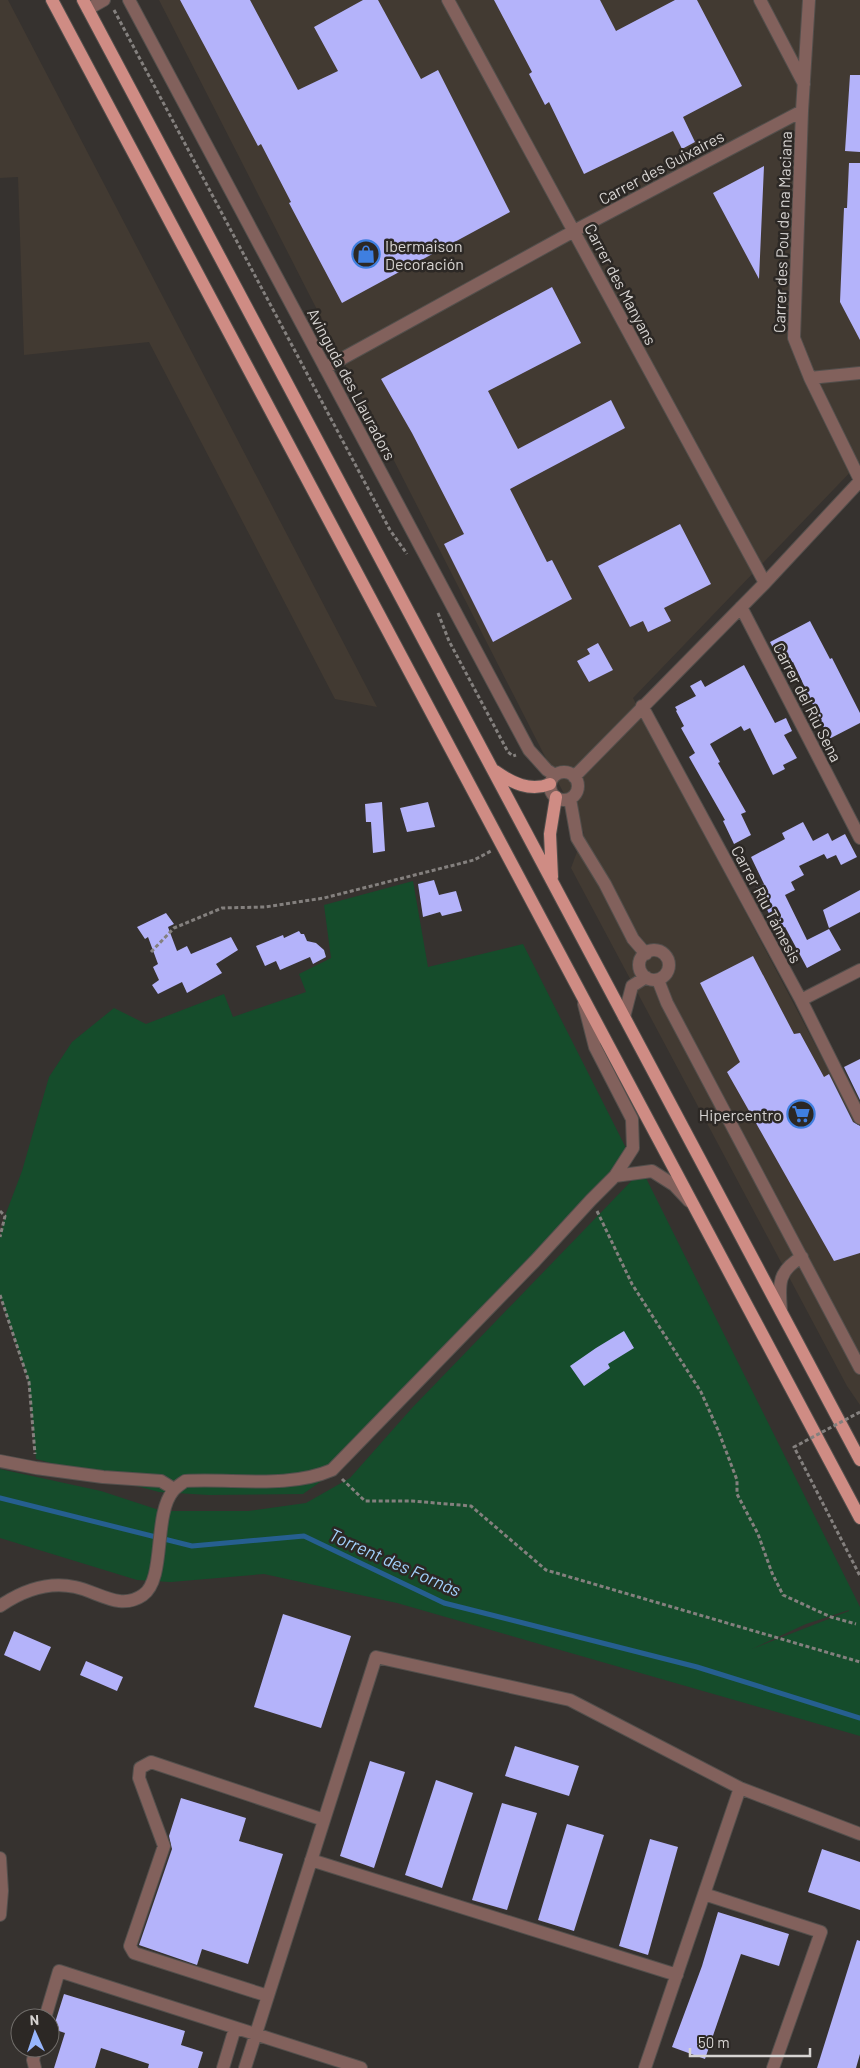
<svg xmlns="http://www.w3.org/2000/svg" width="860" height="2068" viewBox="0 0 860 2068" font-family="Barlow,sans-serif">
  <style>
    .built { fill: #423a32 }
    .green { fill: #154c2b; fill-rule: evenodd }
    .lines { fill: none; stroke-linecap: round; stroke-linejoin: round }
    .stream { stroke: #265f90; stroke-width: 5 }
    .building { fill: #b4b3fa }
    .minor-casing { stroke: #534f4c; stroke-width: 14 }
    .major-casing { stroke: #534f4c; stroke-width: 14 }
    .path { stroke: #84807e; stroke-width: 3; stroke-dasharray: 4 2.5; stroke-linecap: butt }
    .minor { stroke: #82615c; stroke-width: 12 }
    .major { stroke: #cf8c84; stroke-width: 12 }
    .path-bridge { stroke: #84807e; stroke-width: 3; stroke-dasharray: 4 2.5; stroke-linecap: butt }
    .labels { text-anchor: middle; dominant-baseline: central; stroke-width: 5; stroke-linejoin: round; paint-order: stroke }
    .street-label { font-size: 16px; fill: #d7d4d2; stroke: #2c2825 }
    .poi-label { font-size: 16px; fill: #d7d4d2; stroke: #2c2825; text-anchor: start }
    .water-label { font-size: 18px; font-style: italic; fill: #a3d1fc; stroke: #2c2825 }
  </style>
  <rect width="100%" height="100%" fill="#36322f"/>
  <!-- built -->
  <path class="built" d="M0,0H8L377,707L335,699L149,342L24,355L18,177L0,178Z
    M159,0H860V462L633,698L860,1130V1405L847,1386L571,868L584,833Z"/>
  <!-- green -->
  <path class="green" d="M413,881L428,967L523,944L628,1152L333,1473L303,1494L209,1495L159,1492L36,1459L29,1382L0,1295V1237L5,1216L22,1171L49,1077L72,1042L114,1008L146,1024L224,994L233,1017L306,992L299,974L331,958L324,905Z
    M642,1170L860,1607V1736L397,1603L264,1574L171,1582L137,1580L0,1538V1469L101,1491L162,1511H248L306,1503L350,1478L412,1408ZM849,1610V1611L752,1649L806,1624Z"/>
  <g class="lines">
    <!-- stream -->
    <path class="stream" d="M0,1498L192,1546L304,1536L444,1603L697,1667L860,1718"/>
  </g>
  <!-- building -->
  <path class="building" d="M180,0H250L298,90L338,71L314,27L363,0H378L421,79L438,70L510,212L342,303L289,203L291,202L261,144L258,146Z
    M494,0H600L616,31L675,0H697L742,86L683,117L695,142L682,149L673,131L584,174L549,102L545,105L529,74L532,72Z
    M850,75H860V152L845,151Z
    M849,163H860V340L840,302L844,208H847Z
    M764,166L759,279L713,193Z
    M552,287L581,343L488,391L518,449L611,400L625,428L510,489L547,562L552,560L572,599L493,642L444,544L464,534L412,433L381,379Z
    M680,524L711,584L664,608L671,621L648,632L643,621L630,627L598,566Z
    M810,621L830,659L832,658L860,713V723L829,739L793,662L783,667L770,642Z
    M598,643L613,670L589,682L577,661L590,654L587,649Z
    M744,665L775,723L786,718L792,731L784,735L797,758L783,765L785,769L773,775L750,728L744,731L741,726L710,744L720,762L718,763L746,812L741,814L751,835L734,844L723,821L725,820L689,757L695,753L681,728L684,726L676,711L677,710L675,707L696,696L690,686L701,680L705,687Z
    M382,802L385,851L373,853L371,822H366L365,804Z
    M428,802L435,827L407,832L400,808Z
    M803,822L813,841L828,833L832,841L845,834L857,857L841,865L836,855L827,859L824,854L799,866L804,875L791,882L795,890L785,895L807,940L829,929L841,950L807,968L785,927L778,931L756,888L764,884L751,857L785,839L782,833Z
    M434,880L439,895L456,891L462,911L442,916L440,912L423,917L418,884Z
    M860,890V912L829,928L823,910Z
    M166,913L174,924L168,927L177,951L187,946L191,954L231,937L238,950L216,964L222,973L187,993L182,982L158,994L152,985L159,980L153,967L158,964L148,937L145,939L137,927Z
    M299,931L301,934H304L307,941L316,943L324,950L326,957L313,964L310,957L280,970L276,961L265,966L256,946L283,935L284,938Z
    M753,956L794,1034L800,1033L824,1077L829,1074L853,1122L860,1126V1253L834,1261L727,1072L740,1062L700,983Z
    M860,1059V1100L844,1067Z
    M624,1331L634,1348L608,1364L610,1368L584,1386L570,1366L596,1348Z
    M283,1614L351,1636L321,1728L254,1707Z
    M14,1631L51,1647L40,1671L4,1655Z
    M86,1661L123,1677L117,1691L80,1675Z
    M515,1746L579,1766L569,1796L505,1776Z
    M370,1761L405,1772L374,1868L340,1856Z
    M436,1780L473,1793L442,1888L405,1875Z
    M181,1798L246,1818L239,1841L283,1854L248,1964L202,1949L197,1965L139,1945L172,1849L169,1836Z
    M502,1803L537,1813L507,1910L472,1900Z
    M567,1824L604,1835L574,1931L538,1920Z
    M650,1839L678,1847L648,1955L619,1946Z
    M822,1849L860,1862V1910L808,1892Z
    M718,1912L789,1934L779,1966L741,1954L705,2059L672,2047L702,1966Z
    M857,1940L860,1941V2054L856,2068H817Z
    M64,1994L185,2031L181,2045L203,2052L198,2068H148L149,2064L101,2048L95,2068H54L65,2033L53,2029Z"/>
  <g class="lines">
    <!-- minor casing -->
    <g class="minor-casing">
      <path id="minor" d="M129,0L529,750L547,770L555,775
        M448,0L765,583
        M760,0L804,84
        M809,0L802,111L794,338L810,378L860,480
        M88,9L104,0
        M325,368L574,231L802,111
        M810,378L860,373
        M741,607L860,838
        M642,706L801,1000L860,1118
        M550 786a14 14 0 1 1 28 0a14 14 0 1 1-28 0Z
        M574,777L765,583L860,481
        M570,799L577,838L605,884L633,939L646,954
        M639 965a15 15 0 1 1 30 0a15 15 0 1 1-30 0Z
        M658,980L667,1003L860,1368
        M801,1000L860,970
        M624,1017L632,986L646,977
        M615,1176L652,1171L674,1185L689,1201
        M781,1311C779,1285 777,1271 802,1257
        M0,1461L36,1468L103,1477L161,1481L174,1489
        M0,1606C22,1591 47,1581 75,1587C99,1592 120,1611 143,1595C166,1579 153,1515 173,1491C176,1487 181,1484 185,1481C232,1478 288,1489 332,1470L535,1261L591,1200L615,1176L633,1148L632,1119L595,1047L584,1004
        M0,1858L2,1891L0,1915
        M311,1860L677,1975
        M704,1894L821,1932L773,2068
        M268,1996L134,1953L130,1946L164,1846L139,1778L140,1768L151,1762L324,1820
        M45,2018L59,1971L361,2068
        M35,2068L33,2060L36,2048
        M223,2068L235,2028
        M245,2068L376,1657L570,1700L740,1788L860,1834
        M645,2068L740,1788"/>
    </g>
    <!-- major casing -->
    <g class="major-casing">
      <path id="major" d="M52,0L860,1518
        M83,0L860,1460
        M495,771C512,783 530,792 550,784
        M552,877L550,834L556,797"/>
    </g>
    <!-- path -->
    <path class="path" d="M114,10L390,530L407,554
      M438,613L449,641L508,752L513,756L516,755
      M151,952L174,928L222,908L265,907L324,898L474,860L491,851
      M0,1211L5,1216L0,1237
      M597,1211L632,1284L701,1392L718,1430L737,1480V1494L758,1534L772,1573L783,1595L831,1617L856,1624
      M0,1295L29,1382L35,1454
      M342,1479L365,1501H412L471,1506L546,1570L860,1662"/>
    <!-- minor -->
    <use href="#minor" class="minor"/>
    <!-- major -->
    <use href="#major" class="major"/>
    <!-- path-bridge -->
    <path class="path-bridge" d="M860,1412L794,1447L860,1576"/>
  </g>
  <!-- icons -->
  <defs>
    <g id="shop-ring" transform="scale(1.4375)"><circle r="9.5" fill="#2c2825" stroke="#3f7fe0" stroke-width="1.5"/><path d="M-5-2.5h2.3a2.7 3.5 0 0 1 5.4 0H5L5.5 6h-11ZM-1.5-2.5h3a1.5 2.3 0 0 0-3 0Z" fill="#3f7fe0"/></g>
    <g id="supermarket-ring" transform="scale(1.4375)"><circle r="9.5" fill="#2c2825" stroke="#3f7fe0" stroke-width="1.5"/><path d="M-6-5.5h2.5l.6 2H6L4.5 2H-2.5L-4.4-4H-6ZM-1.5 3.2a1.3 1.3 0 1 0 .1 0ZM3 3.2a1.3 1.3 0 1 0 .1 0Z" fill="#3f7fe0"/></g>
  </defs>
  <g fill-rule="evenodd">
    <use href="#shop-ring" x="366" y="254"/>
    <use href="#supermarket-ring" x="801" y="1114"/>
  </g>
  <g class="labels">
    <!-- street labels -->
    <g class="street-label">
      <text transform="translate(661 167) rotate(-28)">Carrer des Guixaires</text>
      <text transform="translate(782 232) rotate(-88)">Carrer des Pou de na Maciana</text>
      <text transform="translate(621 284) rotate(62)">Carrer des Manyans</text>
      <text transform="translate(352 384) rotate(62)">Avinguda des Llauradors</text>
      <text transform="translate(808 702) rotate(63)">Carrer del Riu Sena</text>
      <text transform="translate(767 904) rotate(62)">Carrer Riu Támesis</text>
    </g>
    <!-- poi labels -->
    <g class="poi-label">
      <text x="385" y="245">Ibermaison<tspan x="385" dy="18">Decoración</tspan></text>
      <text x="782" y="1114" text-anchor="end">Hipercentro</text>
    </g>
    <!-- water labels -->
    <g class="water-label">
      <text transform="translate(395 1562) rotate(24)">Torrent des Fornàs</text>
    </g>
  </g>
  <!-- north arrow -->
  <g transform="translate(35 2033) rotate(357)"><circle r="24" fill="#2c2825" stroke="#706d6a"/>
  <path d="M0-4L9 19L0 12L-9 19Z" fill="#97b6fd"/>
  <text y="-8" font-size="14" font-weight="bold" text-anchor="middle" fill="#d7d4d2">N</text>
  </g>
  <!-- scale -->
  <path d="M690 2048v8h120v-8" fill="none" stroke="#d7d4d2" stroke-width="2.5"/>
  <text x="698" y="2048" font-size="15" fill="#d7d4d2" stroke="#2c2825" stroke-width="4" paint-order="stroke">50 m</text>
</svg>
